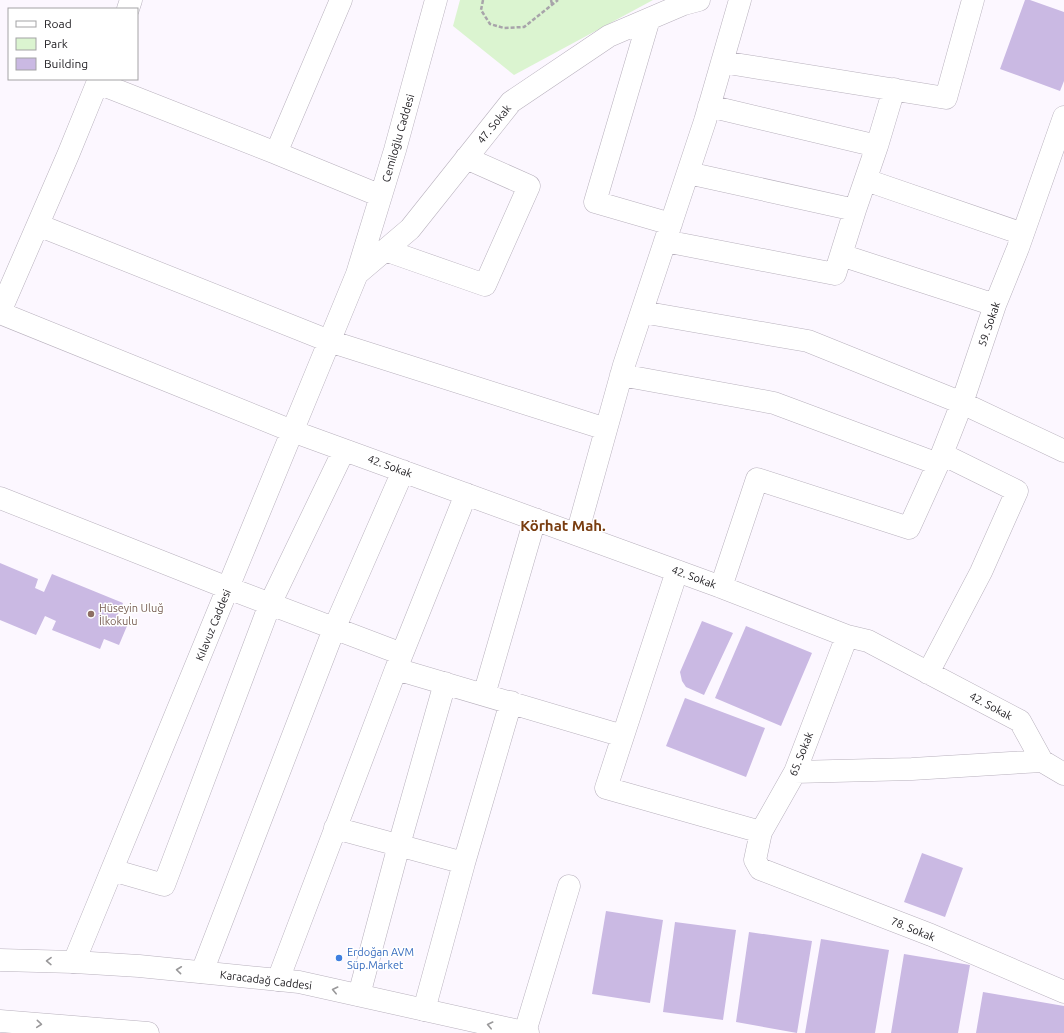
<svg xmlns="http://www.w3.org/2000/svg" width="1064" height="1033" viewBox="0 0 1064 1033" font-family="Ubuntu,sans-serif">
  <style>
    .green { fill: #dbf4d0 }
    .building { fill: #cab9e3 }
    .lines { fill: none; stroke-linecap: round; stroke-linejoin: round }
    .minor-casing { stroke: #b8b1bd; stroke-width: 23 }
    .highway-casing { stroke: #b8b1bd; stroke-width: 23 }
    .path { stroke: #a8a4aa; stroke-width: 2.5; stroke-dasharray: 4 2; stroke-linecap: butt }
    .minor { stroke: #fff; stroke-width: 22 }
    .highway { stroke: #fff; stroke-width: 22 }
    .oneway { stroke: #99989a }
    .education-dot { fill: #8d6e63; stroke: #fff; stroke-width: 1.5 }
    .shop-dot { fill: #3f7fe0; stroke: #fff; stroke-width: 1.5 }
    .labels { text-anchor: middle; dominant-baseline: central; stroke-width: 3; stroke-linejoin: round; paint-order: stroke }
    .street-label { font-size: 11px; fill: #1c1a1e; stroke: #fff }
    .education-label { font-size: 11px; fill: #785e54; stroke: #fff; text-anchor: start }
    .shop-label { font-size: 11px; fill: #366cbe; stroke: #fff; text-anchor: start }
    .district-label { font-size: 15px; font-weight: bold; fill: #793d10; stroke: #fff }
  </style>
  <rect width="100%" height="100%" fill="#fcf7ff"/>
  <!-- green -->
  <path class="green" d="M460,0H653L514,75L453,26Z"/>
  <!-- building -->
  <path class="building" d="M1025,0H1030L1064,12V81L1060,91L1000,69Z
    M0,563L38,579L35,588L44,592L52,574L123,603L115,621L127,626L119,645L104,639L100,649L52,630L56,621L45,616L36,635L0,620Z
    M702,621L733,633L704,695L686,687L682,681L680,672Z
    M746,626L812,653L781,726L715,698Z
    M685,698L765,728L746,777L666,746Z
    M922,853L963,868L945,917L904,902Z
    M606,911L663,920L650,1003L592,994Z
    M675,922L736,930L723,1020L663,1012Z
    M749,932L812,941L797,1033L736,1022Z
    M821,939L889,950L875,1033H805Z
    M904,954L970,965L958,1033H891Z
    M983,992L1064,1006V1033H976Z"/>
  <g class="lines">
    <!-- minor casing -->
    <g class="minor-casing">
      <path id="minor" d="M341,0L276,153L381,196
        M128,9L131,0
        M649,19L595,202L671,224
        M722,62L946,98L973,0
        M98,83L276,153
        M709,106L877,146L894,89
        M688,173L855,210L877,146
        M866,180L1023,234
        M38,225L329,341L606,429
        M665,241L835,274L855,210
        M385,250L485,285L529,186L466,158
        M841,255L995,305
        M357,274L395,150L436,0
        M0,312L68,155L99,79
        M642,312L808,341L962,403L1064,451
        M0,313L292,431L721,587L847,636L868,641L1020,721L1042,761L1064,774
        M621,375L774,403L938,464
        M466,494L396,669L623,736
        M0,498L228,588L402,654
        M577,534L624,365L705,121L740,0
        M677,571L606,788L761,832
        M721,587L757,479L909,528L938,464L962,403L995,305L1018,248L1064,117
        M847,636L795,772L761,832L755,860L760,869L931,935L1064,992
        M928,673L981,572L1017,491L942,454
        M484,695L535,519
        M795,772L912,769L1042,761
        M335,828L464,863L424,1010
        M464,863L511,702
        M112,870L164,885L270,604L344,450
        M74,962L357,274L410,229L511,102L609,36L684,4L699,0
        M202,972L334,629L403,471
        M278,980L396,669
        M359,995L399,845L445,683
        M525,1032L569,886"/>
    </g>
    <!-- highway casing -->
    <g class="highway-casing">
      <path id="highway" d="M0,960L74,962L139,966L299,982L528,1033
        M0,1021L148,1033"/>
    </g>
    <!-- path -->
    <path class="path" d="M483,0L481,10L490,24L504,28L524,27L558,0
      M551,0L552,4"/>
    <!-- minor -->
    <use href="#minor" class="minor"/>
    <!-- highway -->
    <use href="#highway" class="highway"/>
  </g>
  <!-- one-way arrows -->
  <defs><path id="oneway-chevron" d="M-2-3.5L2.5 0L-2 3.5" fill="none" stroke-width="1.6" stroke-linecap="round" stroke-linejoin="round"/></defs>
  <g class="oneway">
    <use href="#oneway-chevron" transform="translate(49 961) rotate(-179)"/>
    <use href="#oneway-chevron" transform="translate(179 970) rotate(-174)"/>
    <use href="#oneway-chevron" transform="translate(335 990) rotate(-167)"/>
    <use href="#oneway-chevron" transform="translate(39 1024) rotate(5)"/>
    <use href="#oneway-chevron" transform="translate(490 1025) rotate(-167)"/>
  </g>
  <!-- markers -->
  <circle class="education-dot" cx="91" cy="614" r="4"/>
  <circle class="shop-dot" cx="339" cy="958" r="4"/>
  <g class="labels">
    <!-- street labels -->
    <g class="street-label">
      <text transform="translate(494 124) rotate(-51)">47. Sokak</text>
      <text transform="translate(398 138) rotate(-74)">Cemiloğlu Caddesi</text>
      <text transform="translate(989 324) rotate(-71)">59. Sokak</text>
      <text transform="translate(390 466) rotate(20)">42. Sokak</text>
      <text transform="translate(694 577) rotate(20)">42. Sokak</text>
      <text transform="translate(213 625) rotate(-68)">Kılavuz Caddesi</text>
      <text transform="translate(991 706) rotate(28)">42. Sokak</text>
      <text transform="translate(801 754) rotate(-68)">65. Sokak</text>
      <text transform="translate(913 929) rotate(22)">78. Sokak</text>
      <text transform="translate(266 980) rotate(7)">Karacadağ Caddesi</text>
    </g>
    <!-- education labels -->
    <g class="education-label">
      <text x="99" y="608">Hüseyin Uluğ<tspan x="99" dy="13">İlkokulu</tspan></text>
    </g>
    <!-- shop labels -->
    <g class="shop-label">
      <text x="347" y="952">Erdoğan AVM<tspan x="347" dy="13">Süp.Market</tspan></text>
    </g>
    <!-- district labels -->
    <g class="district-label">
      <text x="563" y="525">Körhat Mah.</text>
    </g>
  </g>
  <!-- legend -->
  <rect x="8" y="8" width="130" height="72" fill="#ffffff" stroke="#a4a3a5"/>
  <rect x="16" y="21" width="20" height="6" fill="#ffffff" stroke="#a4a3a5"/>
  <text x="44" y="28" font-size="12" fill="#1c1a1e">Road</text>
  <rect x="16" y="38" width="20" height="12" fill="#dbf4d0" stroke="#a4a3a5"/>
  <text x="44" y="48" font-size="12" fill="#1c1a1e">Park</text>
  <rect x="16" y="58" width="20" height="12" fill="#cab9e3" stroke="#a4a3a5"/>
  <text x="44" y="68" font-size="12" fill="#1c1a1e">Building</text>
</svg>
